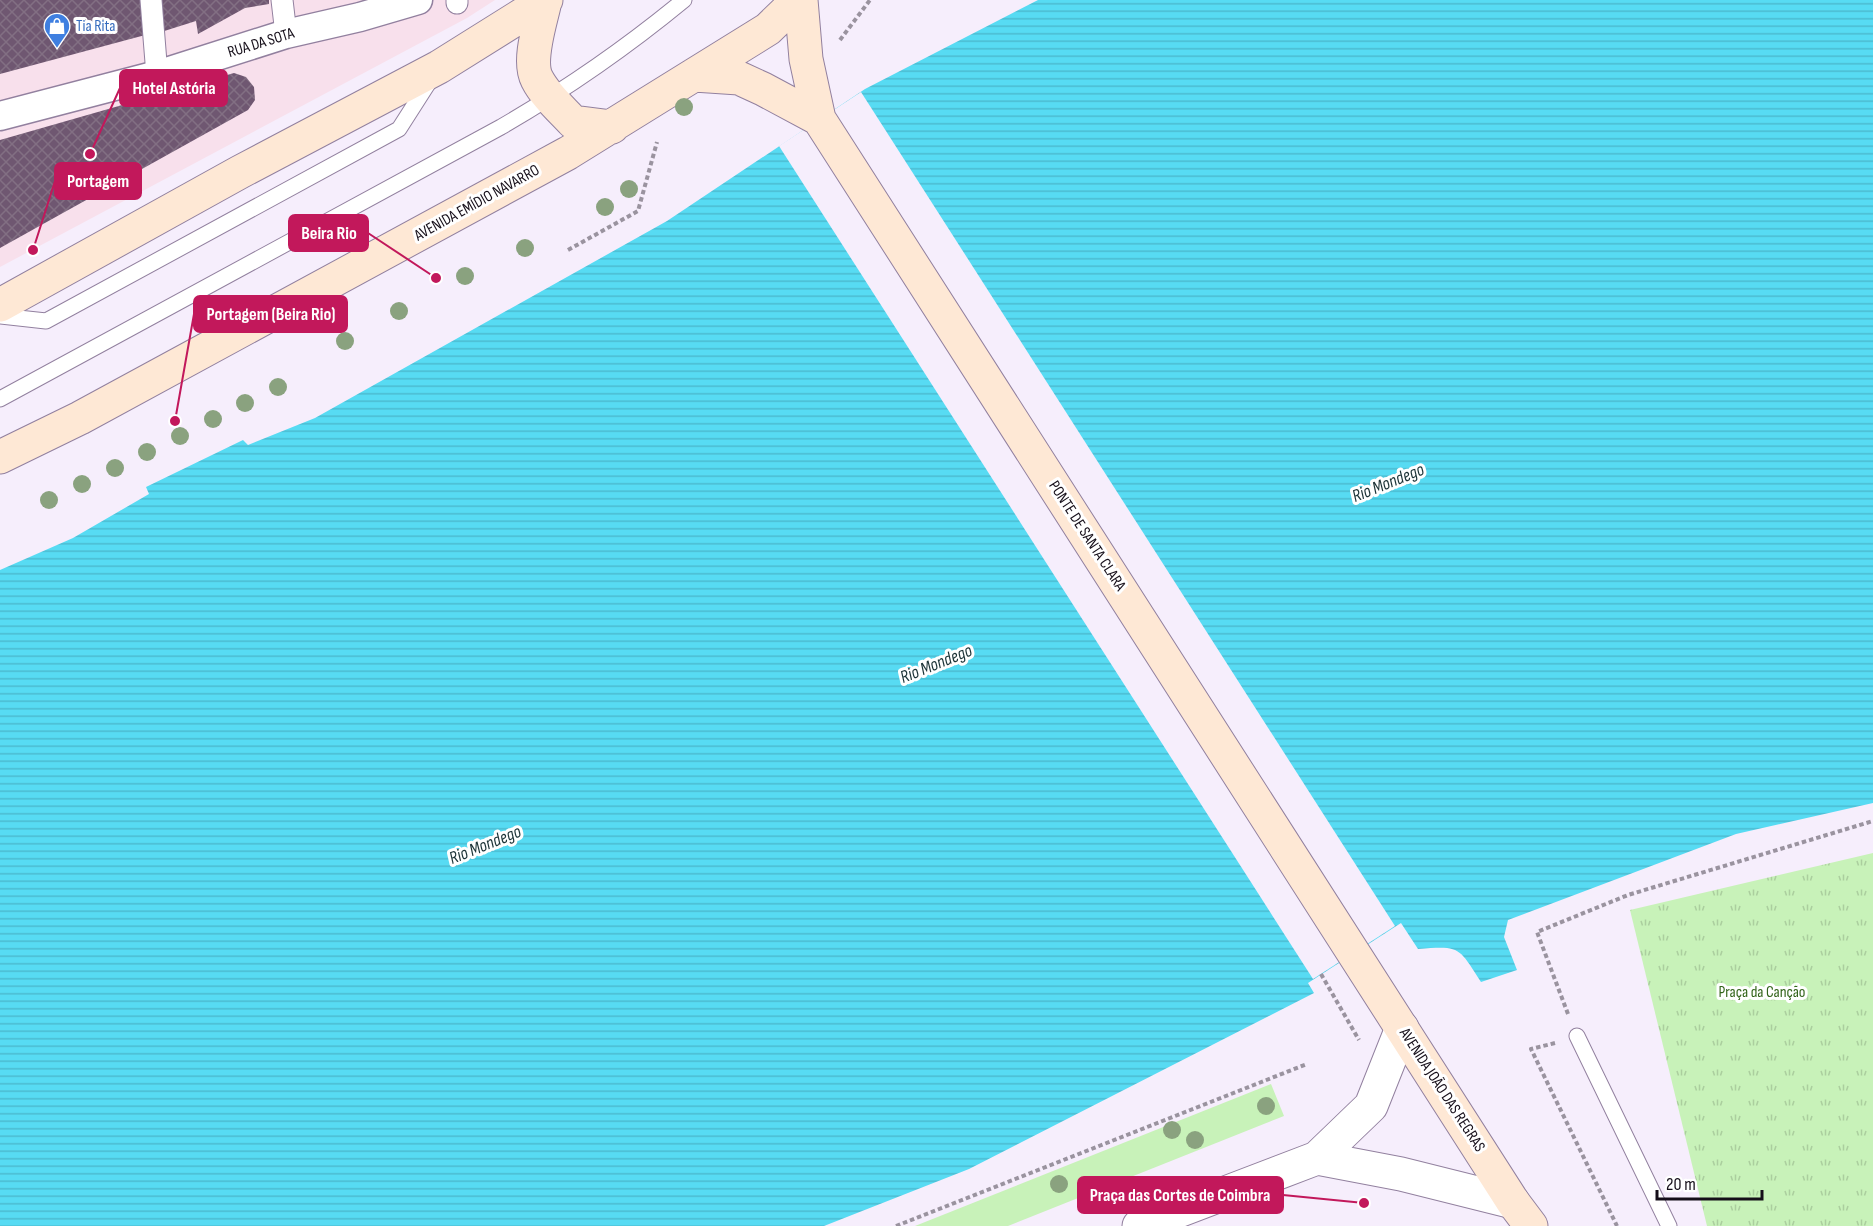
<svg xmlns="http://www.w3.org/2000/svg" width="1873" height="1226" viewBox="0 0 1873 1226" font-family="'Sofia Sans Condensed',sans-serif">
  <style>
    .commercial { fill: #f8e0ec }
    .grass { fill: #c8f2b9 }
    .park { fill: url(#park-tufts) }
    .water { fill: url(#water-rules) }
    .pier { fill: #f6eefc }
    .building { fill: url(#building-cross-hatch) }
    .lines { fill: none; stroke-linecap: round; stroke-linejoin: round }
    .service-casing { stroke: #92809f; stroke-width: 17 }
    .pedestrian-casing { stroke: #92809f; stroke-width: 23 }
    .minor-casing { stroke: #92809f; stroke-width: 31 }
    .tertiary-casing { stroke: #92809f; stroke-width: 35 }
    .secondary-casing { stroke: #92809f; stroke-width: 35 }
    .path { stroke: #9a939f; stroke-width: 4; stroke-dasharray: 4.5 3; stroke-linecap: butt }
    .service { stroke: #fff; stroke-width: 15 }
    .pedestrian { stroke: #fff; stroke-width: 21 }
    .minor { stroke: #fff; stroke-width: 28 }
    .tertiary { stroke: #fff; stroke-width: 33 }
    .secondary { stroke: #fee8d5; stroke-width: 33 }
    .tree { fill: #8aa27f }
    .labels { text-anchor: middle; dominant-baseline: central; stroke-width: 6; stroke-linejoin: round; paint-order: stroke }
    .shop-label { font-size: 16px; fill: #366cbe; stroke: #fff; text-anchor: start }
    .street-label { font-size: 16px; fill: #150e19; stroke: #fff }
    .park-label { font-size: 16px; fill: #326419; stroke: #fff }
    .water-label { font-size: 18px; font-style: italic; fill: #1c3337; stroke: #fff }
    .leader { fill: none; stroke: #c2185b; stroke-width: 2 }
    .callout-dot { fill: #c2185b; stroke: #fff; stroke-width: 2 }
    .callout { fill: #c2185b; stroke: #c2185b; stroke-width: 2 }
    .callout-label { font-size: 18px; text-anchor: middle; font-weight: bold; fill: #fff }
  </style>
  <defs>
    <pattern id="park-tufts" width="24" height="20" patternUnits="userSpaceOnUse" patternTransform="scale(1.5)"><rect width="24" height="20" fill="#c8f2b9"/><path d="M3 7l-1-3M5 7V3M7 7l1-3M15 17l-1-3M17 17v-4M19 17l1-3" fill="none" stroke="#abce9e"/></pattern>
    <pattern id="water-rules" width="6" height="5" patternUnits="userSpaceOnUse" patternTransform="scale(1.5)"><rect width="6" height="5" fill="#57dbf3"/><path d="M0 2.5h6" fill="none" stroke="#4bbbd0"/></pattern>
    <pattern id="building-cross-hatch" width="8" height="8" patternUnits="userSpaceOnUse" patternTransform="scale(1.5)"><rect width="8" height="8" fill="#6f5771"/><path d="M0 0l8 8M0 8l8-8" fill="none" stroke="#826f83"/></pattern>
  </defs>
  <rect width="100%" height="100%" fill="#f6eefc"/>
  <!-- commercial -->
  <path class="commercial" d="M0,0H495L467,18L0,267Z"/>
  <!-- grass -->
  <path class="grass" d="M1271,1084L1284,1116L1008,1226H915Z"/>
  <!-- park -->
  <path class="park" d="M1873,853V1226H1707L1630,910Z"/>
  <!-- water -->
  <path class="water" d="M1038,0H1873V803L1736,834L1508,920L1504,937L1517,970L1481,982C1458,946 1460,946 1418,949L1401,923L1308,983L1314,993L969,1169L824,1226H0V570L73,538L149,494L146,487L243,440L248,445L315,418L667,221L865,89Z"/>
  <!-- pier -->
  <path class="pier" d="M861,92L1395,926L1313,979L779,146Z"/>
  <!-- building -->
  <path class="building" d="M0,0H146L149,34L0,74Z
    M154,0H269V4L245,8L198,34L196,21L158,33Z
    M234,73L246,77L254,87L255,100L248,110L0,248V140Z"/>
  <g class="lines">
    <!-- service casing -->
    <g class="service-casing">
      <path id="service" d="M0,316L46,321L399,129L431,79
        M0,399L501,127C565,90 627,47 684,0
        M1577,1036L1669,1226"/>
    </g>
    <!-- pedestrian casing -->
    <g class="pedestrian-casing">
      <path id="pedestrian" d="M151,0L157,75
        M282,0L286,34
        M457,0V3"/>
    </g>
    <!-- minor casing -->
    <g class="minor-casing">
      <path id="minor" d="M0,116L157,75L286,34L360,17L418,0"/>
    </g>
    <!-- tertiary casing -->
    <g class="tertiary-casing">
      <path id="tertiary" d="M1317,1158L1401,1174L1513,1202
        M1139,1226L1317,1158L1371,1106L1402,1028"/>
    </g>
    <!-- secondary casing -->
    <g class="secondary-casing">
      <path id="secondary" d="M801,0L806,59L819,119L1513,1202L1531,1226
        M545,1C541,21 527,60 537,79C545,95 561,109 573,122L612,127
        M694,75L739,78L763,89L819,119
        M0,305L240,172L439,67L546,0
        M0,457L80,418L568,153L768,29L798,0"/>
    </g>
    <!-- path -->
    <path class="path" d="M840,40L870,0
      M568,250L638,211L657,142
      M1321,974L1359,1040
      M1568,1014L1537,932L1628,895L1873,821
      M1555,1043L1531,1049L1617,1226
      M896,1226L1307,1064"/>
    <!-- service -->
    <use href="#service" class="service"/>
    <!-- pedestrian -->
    <use href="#pedestrian" class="pedestrian"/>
    <!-- minor -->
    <use href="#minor" class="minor"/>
    <!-- tertiary -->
    <use href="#tertiary" class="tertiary"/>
    <!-- secondary -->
    <use href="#secondary" class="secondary"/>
  </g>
  <!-- trees -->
  <g class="tree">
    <circle cx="684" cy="107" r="9"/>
    <circle cx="629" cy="189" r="9"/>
    <circle cx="605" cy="207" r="9"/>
    <circle cx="525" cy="248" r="9"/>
    <circle cx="465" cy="276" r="9"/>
    <circle cx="399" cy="311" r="9"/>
    <circle cx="345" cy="341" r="9"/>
    <circle cx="278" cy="387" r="9"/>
    <circle cx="245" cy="403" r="9"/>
    <circle cx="213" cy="419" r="9"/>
    <circle cx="180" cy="436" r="9"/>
    <circle cx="147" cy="452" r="9"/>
    <circle cx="115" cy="468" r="9"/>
    <circle cx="82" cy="484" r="9"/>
    <circle cx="49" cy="500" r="9"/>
    <circle cx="1266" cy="1106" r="9"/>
    <circle cx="1172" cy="1130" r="9"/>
    <circle cx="1195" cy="1140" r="9"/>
    <circle cx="1059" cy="1184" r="9"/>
  </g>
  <!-- icons -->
  <defs>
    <g id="shop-pin" transform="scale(1.35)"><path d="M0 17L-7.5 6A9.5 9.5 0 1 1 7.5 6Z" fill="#3f7fe0" stroke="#fff"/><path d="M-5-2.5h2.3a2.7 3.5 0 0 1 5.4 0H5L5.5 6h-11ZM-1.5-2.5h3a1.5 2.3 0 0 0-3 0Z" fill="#fff"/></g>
  </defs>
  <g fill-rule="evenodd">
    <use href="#shop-pin" x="57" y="26"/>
  </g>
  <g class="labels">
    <!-- shop labels -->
    <g class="shop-label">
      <text x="76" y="26">Tia Rita</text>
    </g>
    <!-- street labels -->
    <g class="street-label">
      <text transform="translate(261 43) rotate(-17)">RUA DA SOTA</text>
      <text transform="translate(477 203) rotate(-29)">AVENIDA EMÍDIO NAVARRO</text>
      <text transform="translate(1087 536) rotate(57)">PONTE DE SANTA CLARA</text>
      <text transform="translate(1442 1090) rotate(57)">AVENIDA JOÃO DAS REGRAS</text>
    </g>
    <!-- park labels -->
    <g class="park-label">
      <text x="1762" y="992">Praça da Canção</text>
    </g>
    <!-- water labels -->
    <g class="water-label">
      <text transform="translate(1388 483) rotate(-22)">Rio Mondego</text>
      <text transform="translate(936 664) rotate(-22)">Rio Mondego</text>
      <text transform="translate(485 845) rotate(-22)">Rio Mondego</text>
    </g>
  </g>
  <!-- callouts -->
  <path class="leader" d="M90 154L120 88M33 250L55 181M436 278L368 233M175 421L194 314M1364 1203L1283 1195"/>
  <g class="callout-dot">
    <circle cx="90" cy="154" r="6"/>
    <circle cx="33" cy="250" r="6"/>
    <circle cx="436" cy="278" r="6"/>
    <circle cx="175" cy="421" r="6"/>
    <circle cx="1364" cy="1203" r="6"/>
  </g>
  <g class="callout">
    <rect x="120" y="70" width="107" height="36" rx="6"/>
    <rect x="55" y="163" width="86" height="36" rx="6"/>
    <rect x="289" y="215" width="79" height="36" rx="6"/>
    <rect x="194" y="296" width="153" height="36" rx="6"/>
    <rect x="1078" y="1177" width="205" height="36" rx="6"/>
  </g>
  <g class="callout-label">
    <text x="174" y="94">Hotel Astória</text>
    <text x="98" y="187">Portagem</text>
    <text x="329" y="239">Beira Rio</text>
    <text x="271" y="320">Portagem (Beira Rio)</text>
    <text x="1180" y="1201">Praça das Cortes de Coimbra</text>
  </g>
  <!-- scale -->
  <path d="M1657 1190v9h105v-9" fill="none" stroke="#150e19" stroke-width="3"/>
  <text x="1666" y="1190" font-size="18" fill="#150e19" stroke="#ffffff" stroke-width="4.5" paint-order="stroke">20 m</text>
</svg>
